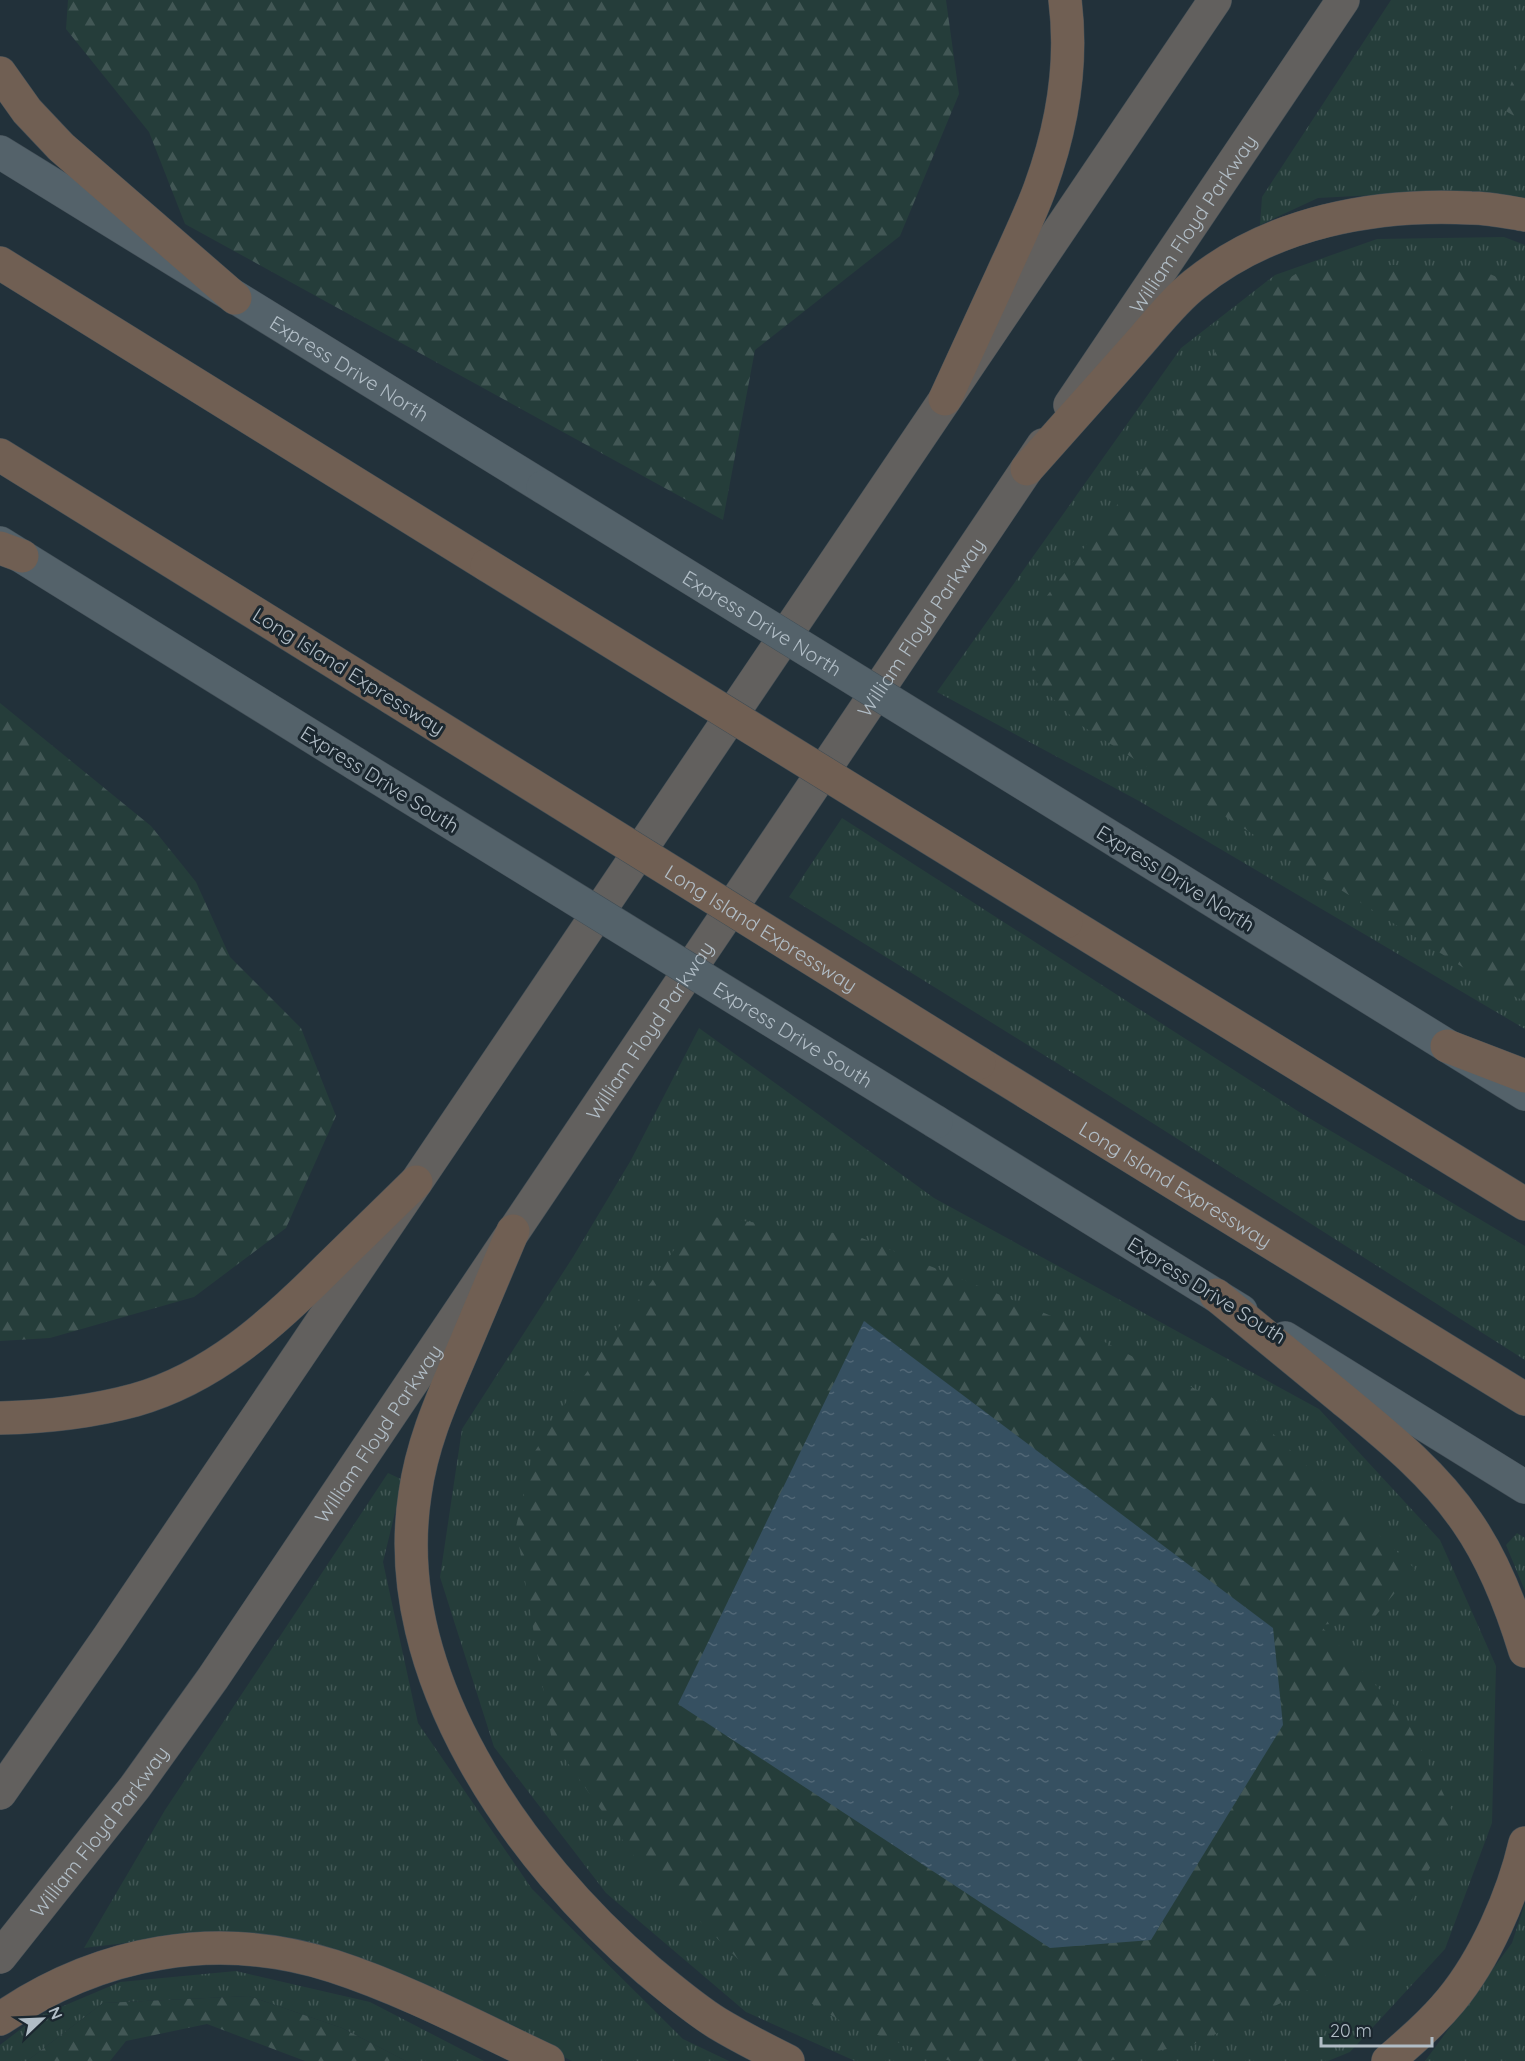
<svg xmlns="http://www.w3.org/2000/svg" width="1525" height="2061" viewBox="0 0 1525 2061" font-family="Quicksand,sans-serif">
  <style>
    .grass { fill: url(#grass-tufts) }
    .forest { fill: url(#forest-firs); fill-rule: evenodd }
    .water { fill: url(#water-ripples) }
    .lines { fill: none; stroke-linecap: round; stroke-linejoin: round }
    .primary-casing { stroke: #424e56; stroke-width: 34 }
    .trunk-casing { stroke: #414d55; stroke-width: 34 }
    .motorway-casing { stroke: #414d55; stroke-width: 34 }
    .primary { stroke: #54626a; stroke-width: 33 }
    .trunk { stroke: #62605e; stroke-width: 33 }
    .motorway { stroke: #705f53; stroke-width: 33 }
    .primary-bridge-casing { stroke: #424e56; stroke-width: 34; stroke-linecap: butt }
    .motorway-bridge-casing { stroke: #414d55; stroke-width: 34; stroke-linecap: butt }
    .primary-bridge { stroke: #54626a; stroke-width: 33 }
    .motorway-bridge { stroke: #705f53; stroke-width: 33 }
    .labels { text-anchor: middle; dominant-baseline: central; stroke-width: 6; stroke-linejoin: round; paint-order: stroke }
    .street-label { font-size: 20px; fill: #b1bdc6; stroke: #1b272f }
  </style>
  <defs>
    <pattern id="grass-tufts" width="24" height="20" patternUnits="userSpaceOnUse" patternTransform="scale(1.5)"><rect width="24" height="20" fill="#253d3a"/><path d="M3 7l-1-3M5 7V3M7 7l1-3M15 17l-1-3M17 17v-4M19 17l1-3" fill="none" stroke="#425755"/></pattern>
    <pattern id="forest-firs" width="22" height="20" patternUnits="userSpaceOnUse" patternTransform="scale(1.5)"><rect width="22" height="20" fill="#253d3a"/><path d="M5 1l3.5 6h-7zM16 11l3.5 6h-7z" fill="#425755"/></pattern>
    <pattern id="water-ripples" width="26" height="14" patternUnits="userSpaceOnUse" patternTransform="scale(1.5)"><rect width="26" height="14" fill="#365061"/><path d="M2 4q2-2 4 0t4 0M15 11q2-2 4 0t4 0" fill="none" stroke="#516776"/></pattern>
  </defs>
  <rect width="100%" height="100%" fill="#22313a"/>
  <!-- grass -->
  <path class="grass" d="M1391,0H1525V199L1451,191L1318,198L1260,225L1262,197Z
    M1504,237L1525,245V1029L1139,801L937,692L1181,348L1275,275L1377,239Z
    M842,818L1304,1115L1525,1246V1360L1102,1091L789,897Z
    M699,1028L934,1198L1319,1409L1440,1540L1496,1666L1492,1823L1445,1949L1350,2052L1328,2061H855L746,2012L606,1893L494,1747L440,1577L462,1429L573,1257L631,1160Z
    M388,1473L403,1480L383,1562L418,1723L532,1889L683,2039L729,2061H572L421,1988L209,1933L84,1948L165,1810Z
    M1517,1533L1525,1538V1591L1506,1545Z
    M1525,1903V2061H1425L1512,1943Z
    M236,1971L370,2002L484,2061H406L342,2028L249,1996L103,2003L27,2061H0V2045L35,2018L120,1982Z"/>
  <!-- forest -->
  <path class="forest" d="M68,0H946L959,94L900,236L755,350L723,520L185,224L149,132L66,29Z
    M1525,44V122L1502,109Z
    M1394,265L1490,274L1525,290V1001L1497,989L1079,724L1031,677L1046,597L1131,487L1242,309L1297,273Z
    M0,703L151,826L196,882L230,957L301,1028L336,1116L286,1228L194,1297L50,1338L0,1341Z
    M699,1215L857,1236L1066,1322L1263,1424L1415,1569L1372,1620L1320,1625L1405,1717L1457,1821L1405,1911L1308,1990L1197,2043L1108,2061H950L844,2023L738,1959L634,1856L552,1741L516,1527L532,1456L572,1393ZM864,1321L1283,1725L785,1486Z
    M249,1996L342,2028L406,2061H305L207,2024L126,2041L110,2061H27L103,2003Z"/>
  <!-- water -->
  <path class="water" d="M864,1321L1273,1628L1283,1725L1151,1940L1050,1948L678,1704Z"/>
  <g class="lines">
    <!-- primary casing -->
    <g class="primary-casing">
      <g id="primary">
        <path id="s1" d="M0,152L543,487"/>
        <path d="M0,543L356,764"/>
        <path d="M1120,843L1525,1094"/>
        <path d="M936,1122L1241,1311"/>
        <path d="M1285,1338L1525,1487"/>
      </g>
    </g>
    <!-- trunk casing -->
    <g class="trunk-casing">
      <g id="trunk">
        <path id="s2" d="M1070,405L1343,0"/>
        <path d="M0,1793L108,1638L1215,0"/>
        <path id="s3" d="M0,1957L135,1787L213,1678L1043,445"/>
      </g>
    </g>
    <!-- motorway casing -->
    <g class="motorway-casing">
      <g id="motorway">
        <path d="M0,73L27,111L61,147L235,298"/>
        <path d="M0,263L487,565"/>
        <path d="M945,399C964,358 983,317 1002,275C1015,246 1029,218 1040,188C1062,128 1073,63 1065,0"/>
        <path d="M0,455L392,698"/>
        <path d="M1027,469C1062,430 1097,390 1133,350C1153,328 1172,302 1195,284C1272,222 1375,203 1471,208C1489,208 1507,212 1525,215"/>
        <path d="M0,548L22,556"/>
        <path d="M1066,922L1525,1204"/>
        <path d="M1447,1046L1525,1076"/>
        <path id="s4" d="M979,1063L1525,1399"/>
        <path d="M513,1231C496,1271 479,1312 462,1352C442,1399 422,1443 415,1494C387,1675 519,1860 649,1971C671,1989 693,2008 717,2023C740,2037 764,2049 788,2061"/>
        <path d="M1216,1295C1257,1329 1299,1363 1340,1397C1386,1435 1433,1472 1467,1522C1494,1561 1511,1605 1525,1651"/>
        <path d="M0,1418C45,1417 91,1412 135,1400C213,1378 272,1324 328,1268C357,1240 386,1211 416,1182"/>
        <path d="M0,2019C99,1951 217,1929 333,1966C407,1990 478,2028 548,2061"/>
        <path d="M1388,2061C1410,2042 1432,2023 1451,2000C1485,1959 1513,1895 1525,1843"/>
      </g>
    </g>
    <!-- primary -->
    <use href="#primary" class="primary"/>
    <!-- trunk -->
    <use href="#trunk" class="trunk"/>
    <!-- motorway -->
    <use href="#motorway" class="motorway"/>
    <!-- primary-bridge casing -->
    <g class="primary-bridge-casing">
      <g id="primary-bridge">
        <path id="s5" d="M543,487L1120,843"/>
        <path id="s6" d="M356,764L936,1122"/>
      </g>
    </g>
    <!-- motorway-bridge casing -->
    <g class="motorway-bridge-casing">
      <g id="motorway-bridge">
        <path d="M487,565L1066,922"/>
        <path id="s7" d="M392,698L979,1063"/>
      </g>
    </g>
    <!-- primary-bridge -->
    <use href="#primary-bridge" class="primary-bridge"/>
    <!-- motorway-bridge -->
    <use href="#motorway-bridge" class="motorway-bridge"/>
  </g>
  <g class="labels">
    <!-- street labels -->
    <g class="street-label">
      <text stroke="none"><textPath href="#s2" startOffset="219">William Floyd Parkway</textPath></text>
      <text stroke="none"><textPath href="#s1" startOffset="411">Express Drive North</textPath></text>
      <text stroke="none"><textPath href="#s5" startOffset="258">Express Drive North</textPath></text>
      <text stroke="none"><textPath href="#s3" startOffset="1618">William Floyd Parkway</textPath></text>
      <text transform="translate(349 671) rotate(32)">Long Island Expressway</text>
      <text transform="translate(380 779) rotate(32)">Express Drive South</text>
      <text transform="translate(1176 878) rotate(32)">Express Drive North</text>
      <text stroke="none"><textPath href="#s7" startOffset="435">Long Island Expressway</textPath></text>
      <text stroke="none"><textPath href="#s3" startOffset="1132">William Floyd Parkway</textPath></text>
      <text stroke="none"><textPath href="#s6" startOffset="514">Express Drive South</textPath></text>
      <text stroke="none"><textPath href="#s4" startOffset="231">Long Island Expressway</textPath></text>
      <text transform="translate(1207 1290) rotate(32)">Express Drive South</text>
      <text stroke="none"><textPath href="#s3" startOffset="646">William Floyd Parkway</textPath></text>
      <text stroke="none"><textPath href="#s3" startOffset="160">William Floyd Parkway</textPath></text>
    </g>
  </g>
  <!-- north arrow -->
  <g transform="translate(42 2019) rotate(67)" stroke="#1b272f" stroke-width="4.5" paint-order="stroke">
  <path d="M0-4.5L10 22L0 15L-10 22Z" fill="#b1bdc6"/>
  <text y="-9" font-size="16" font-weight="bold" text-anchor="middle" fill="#b1bdc6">N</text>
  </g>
  <!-- scale -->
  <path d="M1321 2037v9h111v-9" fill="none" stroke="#b1bdc6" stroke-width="3"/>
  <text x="1330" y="2037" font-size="18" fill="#b1bdc6" stroke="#1b272f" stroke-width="4.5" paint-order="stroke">20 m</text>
</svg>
